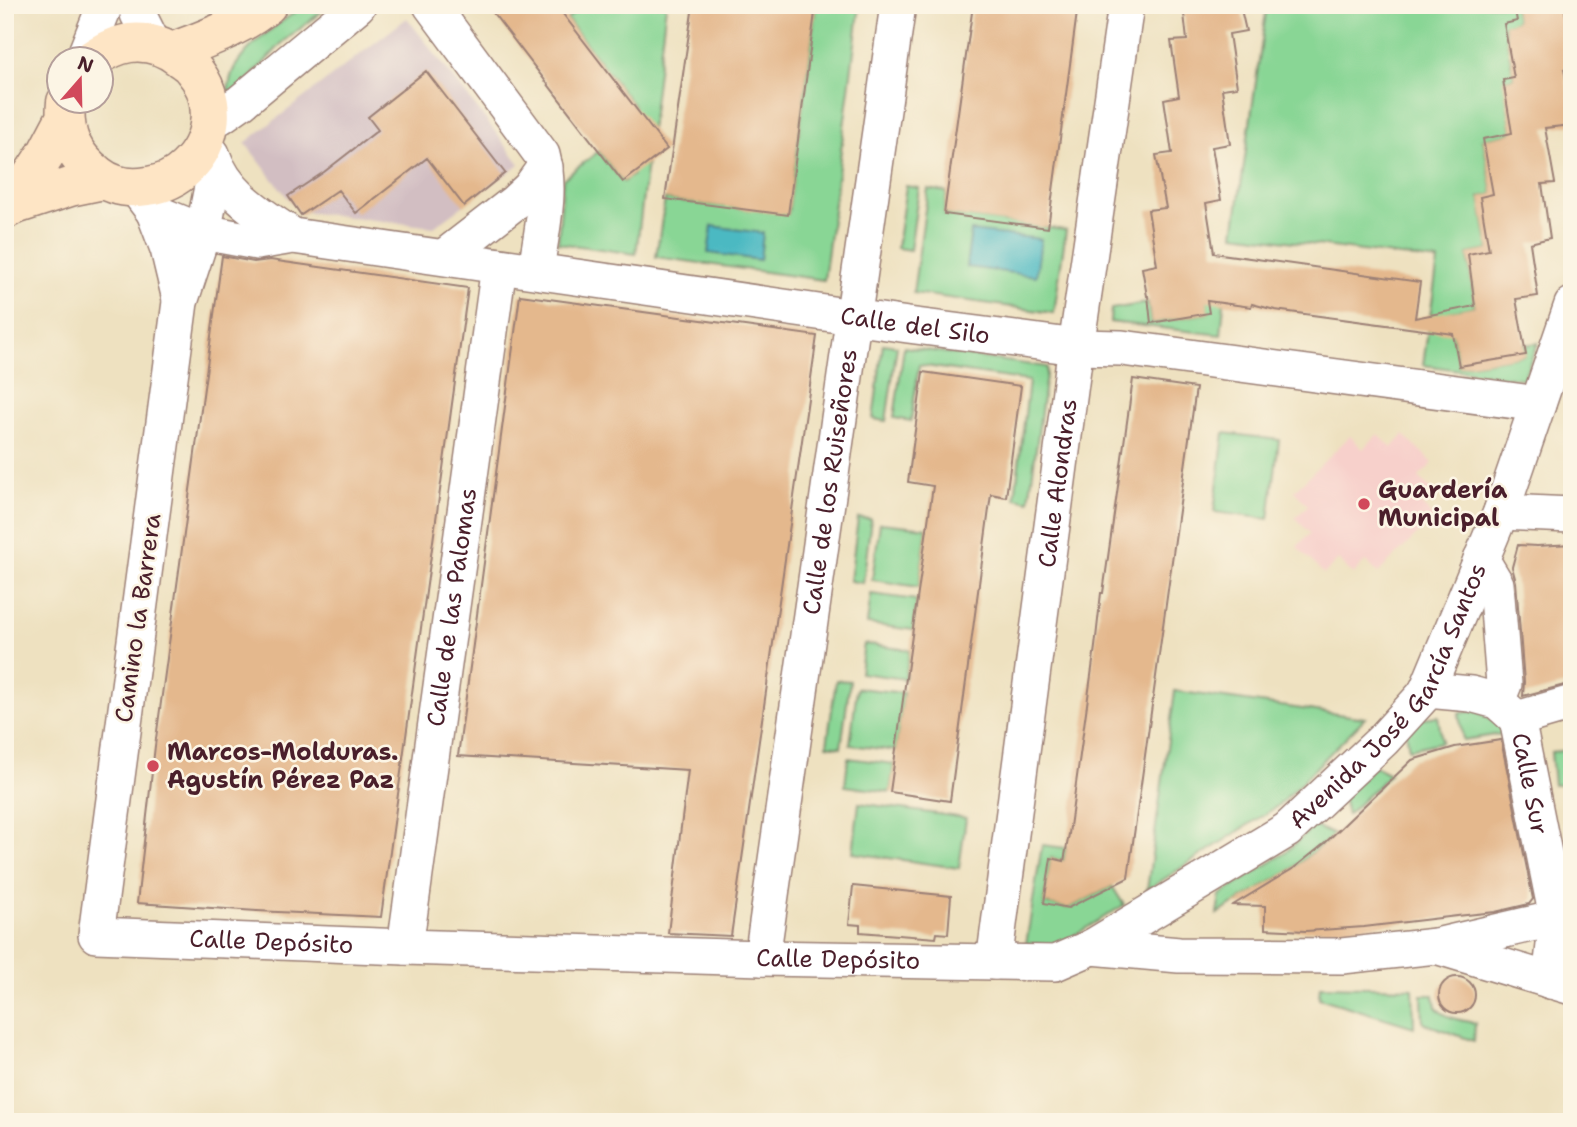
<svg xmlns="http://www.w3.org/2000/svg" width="1577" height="1127" viewBox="0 0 1577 1127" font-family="'Shantell Sans',sans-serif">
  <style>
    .built { fill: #f7d0cb }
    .industrial { fill: #d2bec2 }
    .green { fill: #89d695; stroke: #6a7a60; stroke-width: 2 }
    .water { fill: #4bb9c2; stroke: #4a6c76; stroke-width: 2 }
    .building { fill: #e4b88d }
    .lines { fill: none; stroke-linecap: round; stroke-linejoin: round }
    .minor-casing { stroke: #9c8076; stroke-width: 38 }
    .secondary-casing { stroke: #9c8076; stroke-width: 41 }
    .minor { stroke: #fff; stroke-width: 35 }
    .secondary { stroke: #fee5c5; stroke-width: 38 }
    .poi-dot { fill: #d1495b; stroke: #fcf5e5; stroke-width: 2.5 }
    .labels { text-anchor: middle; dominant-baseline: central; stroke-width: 5; stroke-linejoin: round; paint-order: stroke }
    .street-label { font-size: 24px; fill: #4a1f2b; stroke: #fcf5e5 }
    .poi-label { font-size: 24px; font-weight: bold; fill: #4a1f2b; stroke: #fcf5e5; text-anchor: start }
  </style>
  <rect width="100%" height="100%" fill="#fcf5e5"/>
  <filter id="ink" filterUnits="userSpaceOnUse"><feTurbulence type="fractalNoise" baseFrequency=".0143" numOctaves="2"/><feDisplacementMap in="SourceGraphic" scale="14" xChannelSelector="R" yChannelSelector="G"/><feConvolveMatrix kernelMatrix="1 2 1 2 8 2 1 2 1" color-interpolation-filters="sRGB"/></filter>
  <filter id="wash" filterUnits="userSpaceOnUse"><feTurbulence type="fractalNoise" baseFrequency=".00686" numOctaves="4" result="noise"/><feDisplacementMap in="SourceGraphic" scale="28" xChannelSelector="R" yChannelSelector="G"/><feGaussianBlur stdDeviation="1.57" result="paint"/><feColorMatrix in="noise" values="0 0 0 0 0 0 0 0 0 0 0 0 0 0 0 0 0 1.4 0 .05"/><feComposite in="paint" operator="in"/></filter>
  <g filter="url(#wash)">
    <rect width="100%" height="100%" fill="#eee1c0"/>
    <!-- built -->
    <path class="built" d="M1378,434L1392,448L1404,435L1433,463L1419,477L1433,491L1420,503L1434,518L1378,573L1366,561L1353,574L1338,560L1324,574L1297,547L1310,533L1295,518L1308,505L1294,491L1350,436L1363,449Z"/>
    <!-- industrial -->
    <path class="industrial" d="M407,18L520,164L434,227L306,212L301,215L245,143Z"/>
    <!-- green -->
    <path class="green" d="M304,5H330L282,43L238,91L233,93L228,90C230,81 231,71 237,64C253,39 282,23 304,5Z
      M585,5H666L636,254L558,243L563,179L599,151L623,182L633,175L637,124L634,106L567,19Z
      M816,5H860L824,280L656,257L665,199L788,214Z
      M1267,5H1514L1517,21L1504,25L1514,78L1504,80L1512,133L1483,139L1493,194L1480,197L1489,250L1468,254L1475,306L1449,312L1459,366L1525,355L1524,345L1538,343L1523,379L1423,365L1438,261L1234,234Z
      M906,186L919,188L910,250L897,248Z
      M928,189L947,192L944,214L1066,230L1054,313L913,293Z
      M1204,287L1224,303L1221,335L1110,322L1111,309L1148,303L1151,323L1208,313Z
      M883,344L897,346L886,421L873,419Z
      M904,347L1047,367L1029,501L1015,498L1029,381L919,365L911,421L894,418Z
      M1224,433L1279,440L1269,519L1214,512Z
      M858,518L871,519L863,583L850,581Z
      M880,523L927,528L919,587L872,580Z
      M871,594L917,600L913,630L867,624Z
      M864,644L910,650L905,679L860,673Z
      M836,680L850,681L841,747L827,745Z
      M857,688L904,693L896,751L850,745Z
      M1175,691L1365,718L1279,805L1147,890Z
      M1476,711L1493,720L1508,733L1463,740L1459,713Z
      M1438,716L1442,742L1409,749L1406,731L1417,719Z
      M1572,750V784L1554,785L1551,752Z
      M848,758L894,764L890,792L845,786Z
      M1374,766L1390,774L1347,815L1343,797Z
      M859,803L966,818L959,868L853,853Z
      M1314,826L1334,835L1291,870L1217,914L1220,895L1285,853Z
      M1042,845L1066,848L1064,861L1051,858L1044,903L1068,908L1112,886L1124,905L1057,946L1026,944Z
      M1320,986L1413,988L1414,1027L1319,998Z
      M1422,995H1434C1434,997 1436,1006 1436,1007C1444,1018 1464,1021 1475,1023L1474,1041L1423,1023Z"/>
    <!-- water -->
    <path class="water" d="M712,226L763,233L760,260L708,253Z
      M971,231L1041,239L1036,276L966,267Z"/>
    <g id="blocks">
      <!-- building -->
      <path class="building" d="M487,5H556L667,149L623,182Z
        M693,5H816L788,215L665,199Z
        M973,5H1078L1048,228L944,214Z
        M1183,5H1240L1246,31L1229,34L1237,87L1222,89L1230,144L1212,147L1221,200L1206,203L1214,253L1420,282L1415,318L1475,306L1468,254L1489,250L1480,197L1493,194L1483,139L1512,133L1503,80L1514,78L1504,24L1517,21L1514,5H1564L1572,50V68L1564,69L1572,109V125L1545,128L1555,183L1542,184L1550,238L1530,243L1538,296L1516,299L1526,355L1459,366L1453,334L1275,310L1252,304L1251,307L1207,301L1209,313L1151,323L1148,296H1147L1142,268L1157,265L1148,210L1166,208L1156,155L1172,153L1164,99L1179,96L1171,41L1187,40Z
        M426,71L505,173L464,206L427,158L356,213L338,190L301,215L288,196L324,172L378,130L368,117Z
        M222,256L254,262L270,260L468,288L381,917L257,911L137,903L155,746Z
        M520,295L817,336L731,936L668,933L688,770L458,756Z
        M923,372L1021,386L1006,497L991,494L950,801L890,792L933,486L908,482Z
        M1133,379L1196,388L1128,878L1068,908L1044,903L1051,858L1064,861L1069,834L1095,647L1101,593H1103Z
        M1572,544V683L1523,696L1524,682L1516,582L1512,567L1518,545L1537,546Z
        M1501,740L1533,899L1529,904L1495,912L1457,916L1364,927L1306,931L1265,929V906L1233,905L1294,868L1325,843L1412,760L1455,747Z
        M853,886L951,896L948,934L937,933L936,938L860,932V925L849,924Z
        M1439 995a18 18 0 1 1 36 0a18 18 0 1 1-36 0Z"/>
    </g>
  </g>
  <g filter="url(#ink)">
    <use href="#blocks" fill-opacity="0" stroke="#9c8076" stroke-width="2"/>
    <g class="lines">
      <!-- minor casing -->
      <g class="minor-casing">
        <g id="minor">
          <path d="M136,5L138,14L153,44"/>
          <path d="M431,5L542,155C552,192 541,233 536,270"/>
          <path d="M83,60L105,5"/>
          <path d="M210,121L221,116L241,102L358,5"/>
          <path d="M212,154C225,194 260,214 293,236"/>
          <path id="s1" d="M216,167L203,232L180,302L96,935L405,947L762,958L1055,963L1092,947L1287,830L1383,740L1423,696L1427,690L1501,512L1572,305"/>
          <path id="s2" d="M136,188L154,212L203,232L257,242L293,236L908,325L1077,347L1122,348L1538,404"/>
          <path d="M154,212L168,249L180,299"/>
          <path d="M444,257L515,202L530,188L545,167"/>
          <path d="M1501,512L1572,515"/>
          <path d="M1481,559L1496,584L1504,684L1497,701"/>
          <path id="s3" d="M1427,690L1471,694L1497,701L1517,719L1557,918L1550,981"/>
          <path d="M1517,719L1572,703"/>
          <path d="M1436,946L1557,918L1572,913"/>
          <path id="s4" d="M405,947L499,266"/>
          <path d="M1092,947L1179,955L1342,956L1436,946L1572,987"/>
          <path id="s5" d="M762,958L898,5"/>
          <path id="s6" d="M994,962L1073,368L1126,5"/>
        </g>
      </g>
      <!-- secondary casing -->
      <g class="secondary-casing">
        <path id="secondary" d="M172,52C205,39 239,28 267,5
          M66,102C63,134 72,155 98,175C113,187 130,189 148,186C163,184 176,178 186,168C214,142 219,98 192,68C189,64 184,61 180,58C166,47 148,41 130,43C115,45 103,52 91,60
          M12,206L70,187L104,180
          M5,210L12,206L46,154L65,118"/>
      </g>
      <!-- minor -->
      <use href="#minor" class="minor"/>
      <!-- secondary -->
      <use href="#secondary" class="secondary"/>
    </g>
  </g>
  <!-- markers -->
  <g class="poi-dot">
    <circle cx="1364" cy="504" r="7"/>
    <circle cx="153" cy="766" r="7"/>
  </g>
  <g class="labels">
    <!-- street labels -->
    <g class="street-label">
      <text stroke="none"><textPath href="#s2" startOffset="803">Calle del Silo</textPath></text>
      <text stroke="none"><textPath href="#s5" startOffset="481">Calle de los Ruiseñores</textPath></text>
      <text stroke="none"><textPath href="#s6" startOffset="483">Calle Alondras</textPath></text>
      <text stroke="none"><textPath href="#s4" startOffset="343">Calle de las Palomas</textPath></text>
      <text transform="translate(138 618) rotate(-82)">Camino la Barrera</text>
      <text stroke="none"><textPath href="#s1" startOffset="2177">Avenida José García Santos</textPath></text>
      <text stroke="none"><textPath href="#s3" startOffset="164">Calle Sur</textPath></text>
      <text stroke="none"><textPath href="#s1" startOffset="954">Calle Depósito</textPath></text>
      <text stroke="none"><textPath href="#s1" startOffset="1521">Calle Depósito</textPath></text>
    </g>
    <!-- poi labels -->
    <g class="poi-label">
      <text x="1378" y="490">Guardería<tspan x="1378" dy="28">Municipal</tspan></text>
      <text x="167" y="752">Marcos-Molduras.<tspan x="167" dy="28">Agustín Pérez Paz</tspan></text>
    </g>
  </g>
  <!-- margin -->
  <rect width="1577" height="1127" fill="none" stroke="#fcf5e5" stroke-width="28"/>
  <!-- north arrow -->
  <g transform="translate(80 80) rotate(20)"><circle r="33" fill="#fcf5e5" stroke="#b59f9b" stroke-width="2"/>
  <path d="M0-5L12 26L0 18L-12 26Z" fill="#d1495b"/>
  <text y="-10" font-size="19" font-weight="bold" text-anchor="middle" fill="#4a1f2b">N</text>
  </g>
</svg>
